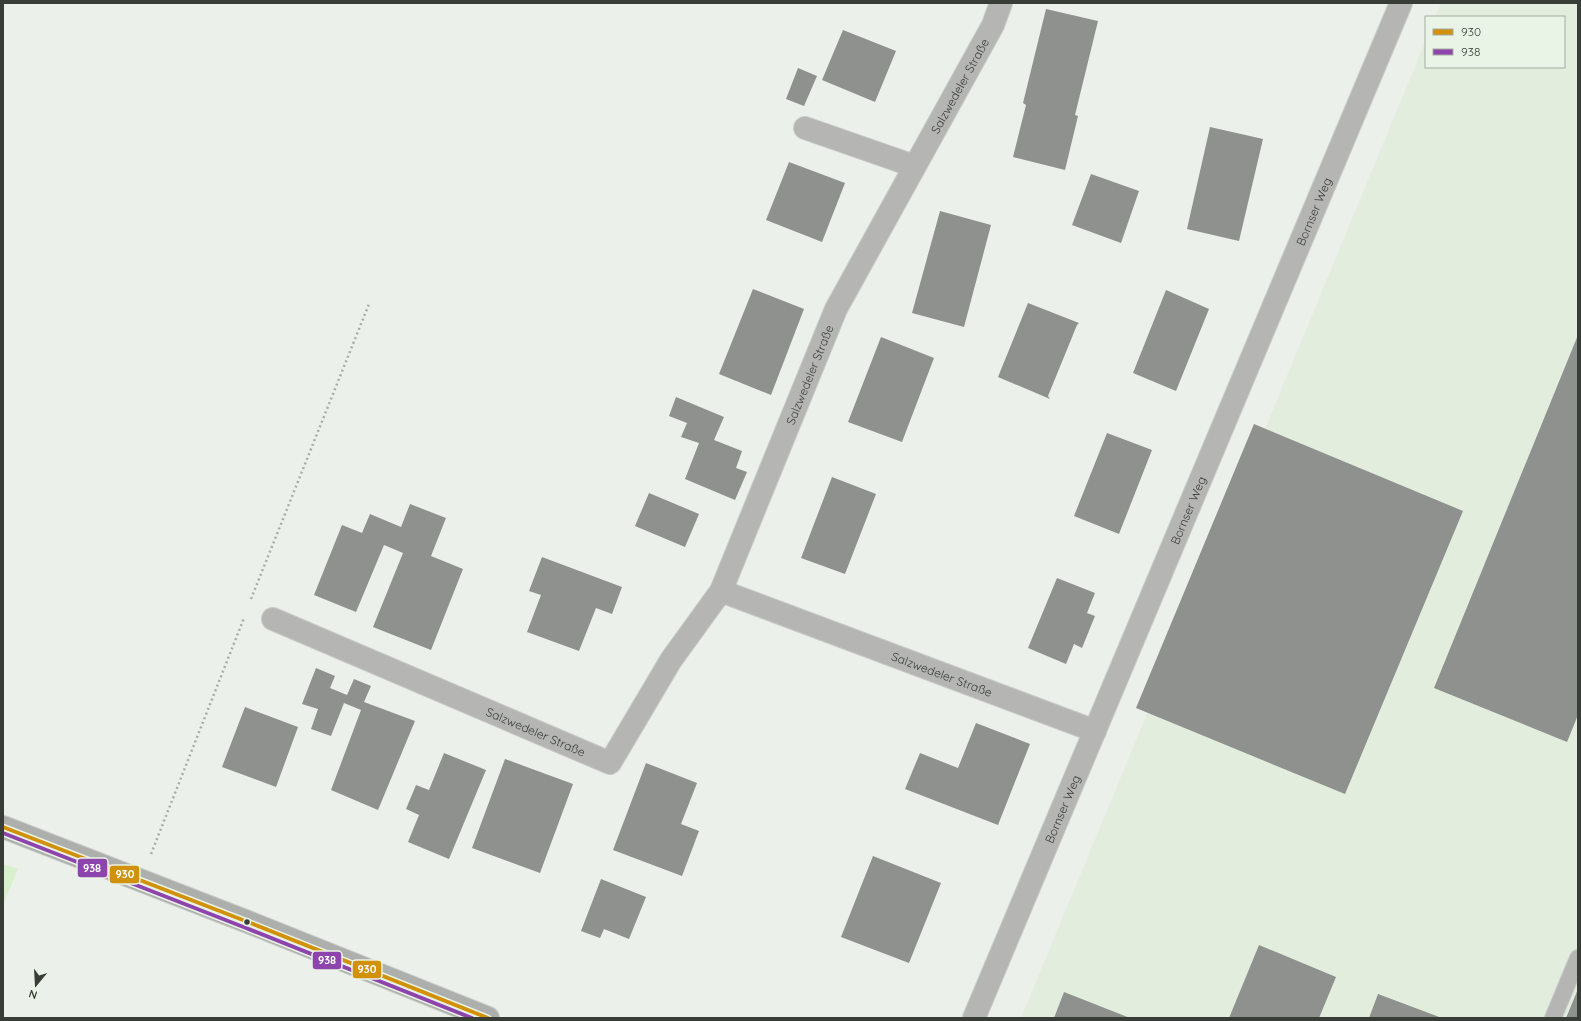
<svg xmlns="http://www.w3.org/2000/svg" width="1581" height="1021" viewBox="0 0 1581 1021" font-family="Quicksand,sans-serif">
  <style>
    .built { fill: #e2edde }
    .green { fill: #d7f0cd }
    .building { fill: #8e918d }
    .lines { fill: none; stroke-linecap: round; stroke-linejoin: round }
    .lane-casing { stroke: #c8cbc7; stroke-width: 18 }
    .street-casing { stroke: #c8cbc7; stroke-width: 24 }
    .primary-casing { stroke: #c8cbc7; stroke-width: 24 }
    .path { stroke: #aaaca9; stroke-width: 2.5; stroke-dasharray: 2 3; stroke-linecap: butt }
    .lane { stroke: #b5b6b4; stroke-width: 16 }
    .street { stroke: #b5b6b4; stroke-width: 22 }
    .primary { stroke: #acafab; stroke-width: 22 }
    .bus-1-casing { stroke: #e9f4e6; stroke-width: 7 }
    .bus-2-casing { stroke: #e9f4e6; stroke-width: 7 }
    .bus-1 { stroke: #d1910b; stroke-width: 4 }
    .bus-2 { stroke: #8e44ad; stroke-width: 4 }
    .bus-dot { fill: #393d37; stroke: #e9f4e6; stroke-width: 1.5 }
    .labels { text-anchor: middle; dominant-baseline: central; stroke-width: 4; stroke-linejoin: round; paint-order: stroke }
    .street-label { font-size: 12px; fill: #393d37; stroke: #e9f4e6 }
    .line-badge { stroke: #e9f4e6; stroke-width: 1.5 }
    .badge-label { font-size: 11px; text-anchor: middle; font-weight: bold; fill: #fff }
  </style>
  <rect width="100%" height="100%" fill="#ebf0ea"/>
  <!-- built -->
  <path class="built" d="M1441,3H1578V1018H1021L1426,40V67H1564V17H1435Z"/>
  <!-- green -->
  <path class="green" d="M3,864L18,869L3,905Z"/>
  <!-- building -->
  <path class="building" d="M1046,9L1098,21L1075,115L1078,116L1065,170L1013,157L1026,105L1023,103Z
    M843,30L896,51L875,102L822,80Z
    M798,68L817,76L804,106L786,99Z
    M1210,127L1263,139L1239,241L1187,229Z
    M789,162L845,183L822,242L766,220Z
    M1091,174L1139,191L1121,243L1072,225Z
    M940,211L991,225L964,327L912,313Z
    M753,289L804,309L771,395L719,374Z
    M1166,290L1209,309L1176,391L1133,373Z
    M1028,303L1079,323L1077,325L1048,396L1050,399L998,377Z
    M1578,335V715L1567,742L1434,688Z
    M881,337L934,358L902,442L848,422Z
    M676,397L724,417L714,440L742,451L736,468L747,472L735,500L685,479L699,443L681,437L687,423L669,416Z
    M1254,424L1463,511L1345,794L1136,708Z
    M1107,433L1152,450L1119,534L1074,516Z
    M832,477L876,494L845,574L801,558Z
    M649,493L699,514L685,547L635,526Z
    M410,504L446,518L431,556L463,569L431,650L373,627L403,553L384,545L356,612L314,595L342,525L362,533L370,514L401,527Z
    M542,557L622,587L612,614L596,608L579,651L527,632L541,595L529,591Z
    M1057,578L1095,593L1087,613L1095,616L1082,648L1074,644L1066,664L1028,648Z
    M316,668L335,676L330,688L347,695L354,679L371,686L364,702L415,721L378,810L331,790L361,710L344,703L331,736L311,729L318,709L302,704Z
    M245,707L298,727L276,787L222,767Z
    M976,723L1030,744L998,825L905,789L920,753L958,768Z
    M444,753L486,770L449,859L408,842L419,815L406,809L416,785L429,790Z
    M505,759L573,784L540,873L472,848Z
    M646,763L697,783L681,824L699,831L682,876L613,850Z
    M873,856L941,883L909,963L841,937Z
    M601,879L646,897L629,939L604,929L600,938L581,931Z
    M1259,945L1336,977L1319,1018H1229Z
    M1578,989V1018H1566Z
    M1064,992L1130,1018H1054Z
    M1378,994L1442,1018H1369Z"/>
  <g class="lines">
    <!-- lane casing -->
    <g class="lane-casing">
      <path id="lane" d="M1553,1018L1578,958"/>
    </g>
    <!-- street casing -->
    <g class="street-casing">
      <g id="street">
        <path d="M805,128L914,166"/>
        <path id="s1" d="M721,591L1095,731"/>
        <path id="s2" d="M273,619L610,763L671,660L721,591L836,309L993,25L1001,3"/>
        <path id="s3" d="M974,1018L1401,3"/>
      </g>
    </g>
    <!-- primary casing -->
    <g class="primary-casing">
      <path id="primary" d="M3,827L248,922L488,1018"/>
    </g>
    <!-- path -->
    <path class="path" d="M251,599L369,304
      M151,854L244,618"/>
    <!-- lane -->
    <use href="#lane" class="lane"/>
    <!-- street -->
    <use href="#street" class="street"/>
    <!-- primary -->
    <use href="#primary" class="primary"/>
    <!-- bus-1 casing -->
    <g class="bus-1-casing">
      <path id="bus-1" d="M3,827L248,922L488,1018"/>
    </g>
    <!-- bus-2 casing -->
    <g class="bus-2-casing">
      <path id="bus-2" d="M3,833L246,928L472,1018"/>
    </g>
    <!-- bus-1 -->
    <use href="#bus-1" class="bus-1"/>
    <!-- bus-2 -->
    <use href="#bus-2" class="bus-2"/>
  </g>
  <!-- markers -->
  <circle class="bus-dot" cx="247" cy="922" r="3.5"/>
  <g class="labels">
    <!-- street labels -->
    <g class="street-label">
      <text stroke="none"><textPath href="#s2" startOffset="1131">Salzwedeler Straße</textPath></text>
      <text stroke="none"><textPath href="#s3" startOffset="875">Bornser Weg</textPath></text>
      <text stroke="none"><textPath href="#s2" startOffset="805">Salzwedeler Straße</textPath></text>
      <text stroke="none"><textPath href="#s3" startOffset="551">Bornser Weg</textPath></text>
      <text stroke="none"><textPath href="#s1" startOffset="236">Salzwedeler Straße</textPath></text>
      <text stroke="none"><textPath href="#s2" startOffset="286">Salzwedeler Straße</textPath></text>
      <text stroke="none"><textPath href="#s3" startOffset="227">Bornser Weg</textPath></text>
    </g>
  </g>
  <g class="line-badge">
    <rect x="77" y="858" width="31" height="20" rx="4" fill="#8e44ad"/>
    <rect x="109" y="865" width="31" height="19" rx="4" fill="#d1910b"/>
    <rect x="312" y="951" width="30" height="19" rx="4" fill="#8e44ad"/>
    <rect x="352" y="960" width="30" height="19" rx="4" fill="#d1910b"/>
  </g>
  <g class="badge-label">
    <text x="92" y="872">938</text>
    <text x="125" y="878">930</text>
    <text x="327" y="964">938</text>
    <text x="367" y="973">930</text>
  </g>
  <!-- border -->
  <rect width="1581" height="1021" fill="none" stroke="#393d37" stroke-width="8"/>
  <!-- legend -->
  <rect x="1425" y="16" width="140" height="52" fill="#e9f4e6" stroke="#a3aba0"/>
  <rect x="1433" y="29" width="20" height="6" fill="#d1910b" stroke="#a3aba0"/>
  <text x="1461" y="36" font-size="12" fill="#393d37">930</text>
  <rect x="1433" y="49" width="20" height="6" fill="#8e44ad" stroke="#a3aba0"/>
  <text x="1461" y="56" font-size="12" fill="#393d37">938</text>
  <!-- north arrow -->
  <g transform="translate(36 985) rotate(198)" stroke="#e9f4e6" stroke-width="3" paint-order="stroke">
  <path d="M0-3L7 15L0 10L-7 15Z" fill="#393d37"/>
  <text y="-6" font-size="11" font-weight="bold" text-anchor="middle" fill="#393d37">N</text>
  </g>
</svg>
